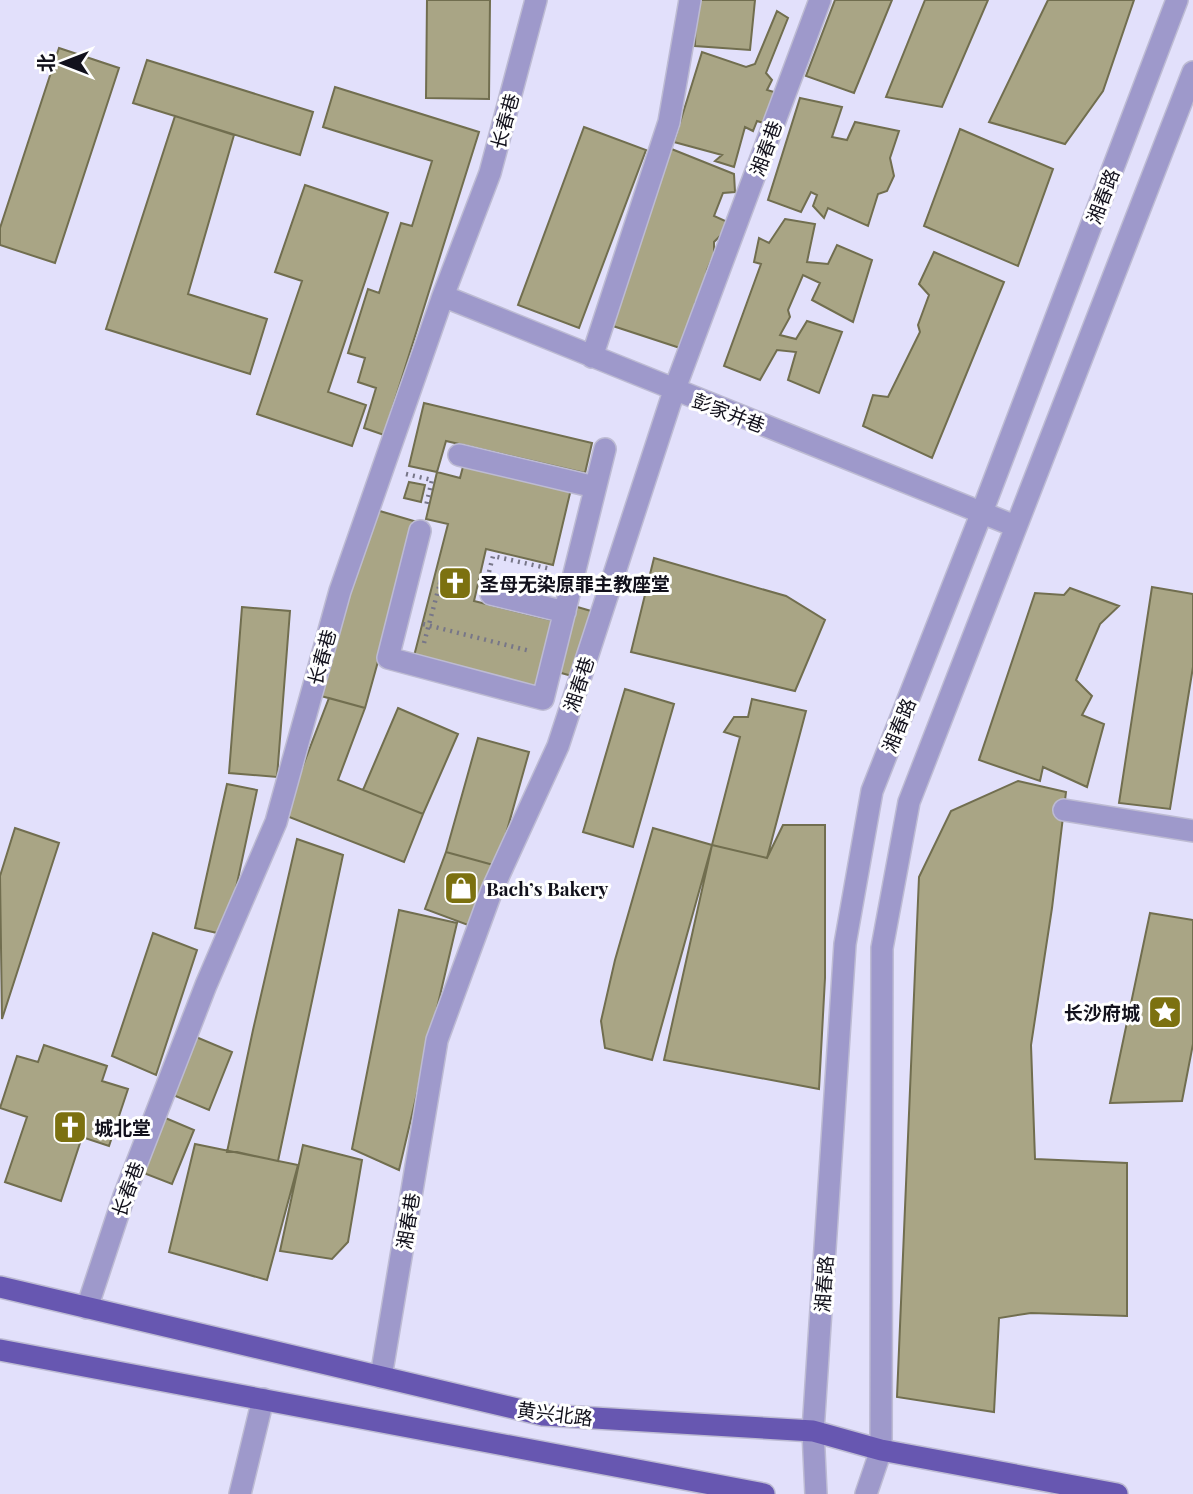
<svg xmlns="http://www.w3.org/2000/svg" width="1193" height="1494" viewBox="0 0 1193 1494" font-family="'Playfair Display','Noto Sans SC',serif">
  <style>
    .building { fill: #a9a585; stroke: #716e4f; stroke-width: 2 }
    .lines { fill: none; stroke-linecap: round; stroke-linejoin: round }
    .minor-casing { stroke: #bdbbd3; stroke-width: 24 }
    .major-casing { stroke: #bdbbd3; stroke-width: 24 }
    .path { stroke: #777688; stroke-width: 4.5; stroke-dasharray: 2 5; stroke-linecap: butt }
    .minor { stroke: #9e99cb; stroke-width: 21 }
    .major { stroke: #6757b1; stroke-width: 21 }
    .labels { text-anchor: middle; dominant-baseline: central; stroke-width: 6; stroke-linejoin: round; paint-order: stroke }
    .street-label { font-size: 19px; fill: #12111c; stroke: #fff }
    .poi-label { font-size: 19px; font-weight: bold; fill: #12111c; stroke: #fff; text-anchor: start }
  </style>
  <rect width="100%" height="100%" fill="#e2e0fb"/>
  <!-- building -->
  <path class="building" d="M427,0H490L489,99L426,98Z
    M696,0H755L750,50L695,46Z
    M835,0H892L854,93L806,76Z
    M925,0H988L942,107L886,97Z
    M1048,0H1134L1103,91L1065,144L989,122Z
    M777,11L788,18L766,73L772,80L767,90L777,93L767,124L757,121L753,131L745,127L734,167L715,161L722,155L674,142L702,52L746,67L755,64Z
    M59,48L119,68L55,263L0,245V228Z
    M147,60L313,112L300,155L133,103Z
    M335,87L479,132L384,435L364,428L376,388L358,382L365,358L348,353L368,289L379,293L401,223L412,226L432,161L323,127Z
    M800,98L842,107L832,137L847,140L855,122L899,131L890,158L894,176L887,191L878,194L868,226L828,208L824,218L813,206L817,195L811,192L801,212L768,200Z
    M175,116L234,135L188,294L267,319L250,374L106,329Z
    M584,127L646,150L579,328L518,305Z
    M960,129L1053,169L1018,266L924,226Z
    M669,148L734,174L735,192L723,193L714,216L732,224L714,242V254L707,270L704,289L695,303L701,313L680,348L610,325Z
    M305,185L388,213L328,392L366,405L352,446L257,414L302,281L275,272Z
    M785,219L815,224L807,262L828,264L837,245L872,260L853,322L812,300L820,283L803,275L788,310L790,317L780,335L796,339L807,321L842,332L819,393L788,380L796,352L777,350L760,380L724,366L761,264L754,262L759,238L769,243Z
    M934,252L1004,282L932,458L863,426L873,395L888,397L920,332L918,325L929,295L919,284Z
    M424,403L592,443L585,473L446,441L437,472L409,466Z
    M464,463L571,489L553,565L486,549L474,601L559,622L543,691L413,660L448,524L426,519L437,472L460,478Z
    M409,482L425,485L421,502L404,498Z
    M373,509L417,522L365,708L321,696Z
    M654,558L786,596L825,620L795,691L631,652Z
    M1152,587L1193,594V667L1170,809L1119,803Z
    M1070,588L1119,606L1100,624L1076,680L1092,696L1082,715L1104,724L1087,787L1043,767L1040,781L979,760L1035,593L1064,595Z
    M574,606L591,611L572,676L554,671Z
    M242,607L290,611L277,777L229,773Z
    M625,689L674,704L633,847L583,832Z
    M329,698L365,708L338,780L423,814L404,862L284,815Z
    M752,699L806,711L767,858L712,845L740,737L724,732L734,717H748Z
    M398,708L458,734L423,814L363,790Z
    M478,738L529,752L497,866L446,852Z
    M1018,781L1066,792L1052,908L1031,1045L1035,1159L1127,1163V1316L1031,1313L999,1318L994,1412L897,1397L919,877L951,811Z
    M227,784L257,790L226,935L195,928Z
    M783,825H825V978L819,1089L664,1060L712,845L767,858Z
    M15,828L59,843L2,1019L0,876Z
    M653,828L712,845L652,1060L605,1048L601,1021L615,960Z
    M297,839L343,855L278,1161L237,1152H227L253,1030Z
    M446,852L497,866L476,928L425,909Z
    M399,910L457,923L399,1170L352,1149Z
    M1150,913L1193,920V1044L1182,1101L1110,1103Z
    M153,933L197,950L156,1075L112,1056Z
    M196,1037L232,1052L209,1110L173,1095Z
    M44,1045L107,1066L102,1081L128,1089L109,1146L82,1137L61,1201L5,1182L27,1117L0,1108L17,1056L38,1062Z
    M163,1117L194,1130L172,1184L141,1172Z
    M195,1144L298,1165L267,1280L169,1252Z
    M303,1145L362,1160L348,1242L332,1259L280,1251Z"/>
  <g class="lines">
    <!-- minor casing -->
    <g class="minor-casing">
      <path id="minor" d="M443,296L1015,526
        M592,357L669,122L690,0
        M459,455L595,487
        M420,531L388,658L543,699L605,449
        M491,594L565,612
        M1064,810L1193,831
        M87,1308L124,1196L206,985L276,822L340,591L443,296L490,173L536,0
        M381,1377L437,1040L492,890L558,746L674,391L820,0
        M240,1494L263,1399
        M816,1494L813,1431L845,944L872,791L982,512L1177,0
        M866,1494L881,1450L882,948L909,802L1193,72"/>
    </g>
    <!-- major casing -->
    <g class="major-casing">
      <path id="major" d="M0,1287L543,1415L813,1431L881,1450L1117,1494
        M0,1350L764,1494"/>
    </g>
    <!-- path -->
    <path class="path" d="M406,474L432,480L426,506
      M489,572L493,556L551,569
      M438,582L466,589
      M423,624L530,651
      M424,643L440,583"/>
    <!-- minor -->
    <use href="#minor" class="minor"/>
    <!-- major -->
    <use href="#major" class="major"/>
  </g>
  <!-- icons -->
  <defs>
    <g id="church-square" transform="scale(1.75)"><rect x="-9" y="-9" width="18" height="18" rx="4" fill="#7c7110" stroke="#fff"/><path d="M-1.2-6h2.4v3.5h3.3v2.4h-3.3V6h-2.4V-.1h-3.3v-2.4h3.3Z" fill="#fff"/></g>
    <g id="shop-square" transform="scale(1.75)"><rect x="-9" y="-9" width="18" height="18" rx="4" fill="#7c7110" stroke="#fff"/><path d="M-5-2.5h2.3a2.7 3.5 0 0 1 5.4 0H5L5.5 6h-11ZM-1.5-2.5h3a1.5 2.3 0 0 0-3 0Z" fill="#fff"/></g>
    <g id="sight-square" transform="scale(1.75)"><rect x="-9" y="-9" width="18" height="18" rx="4" fill="#7c7110" stroke="#fff"/><path d="M0-6L1.8-2.2L6-1.7L2.9 1.2L3.7 5.4L0 3.3L-3.7 5.4L-2.9 1.2L-6-1.7L-1.8-2.2Z" fill="#fff"/></g>
  </defs>
  <g fill-rule="evenodd">
    <use href="#church-square" x="455" y="583"/>
    <use href="#shop-square" x="461" y="888"/>
    <use href="#sight-square" x="1165" y="1012"/>
    <use href="#church-square" x="70" y="1127"/>
  </g>
  <g class="labels">
    <!-- street labels -->
    <g class="street-label">
      <text transform="translate(504 121) rotate(-75)">长春巷</text>
      <text transform="translate(765 148) rotate(-70)">湘春巷</text>
      <text transform="translate(1102 196) rotate(-69)">湘春路</text>
      <text transform="translate(729 412) rotate(21)">彭家并巷</text>
      <text transform="translate(321 657) rotate(-75)">长春巷</text>
      <text transform="translate(578 684) rotate(-72)">湘春巷</text>
      <text transform="translate(898 725) rotate(-68)">湘春路</text>
      <text transform="translate(127 1189) rotate(-70)">长春巷</text>
      <text transform="translate(407 1221) rotate(-81)">湘春巷</text>
      <text transform="translate(823 1284) rotate(-86)">湘春路</text>
      <text transform="translate(555 1413) rotate(7)">黄兴北路</text>
    </g>
    <!-- poi labels -->
    <g class="poi-label">
      <text x="480" y="583">圣母无染原罪主教座堂</text>
      <text x="486" y="888">Bach’s Bakery</text>
      <text x="1140" y="1012" text-anchor="end">长沙府城</text>
      <text x="94" y="1127">城北堂</text>
    </g>
  </g>
  <!-- north arrow -->
  <g transform="translate(63 63) rotate(270)" stroke="#ffffff" stroke-width="5" paint-order="stroke">
  <path d="M0-5L12 26L0 18L-12 26Z" fill="#12111c"/>
  <text y="-10" font-size="19" font-weight="bold" text-anchor="middle" fill="#12111c">北</text>
  </g>
</svg>
